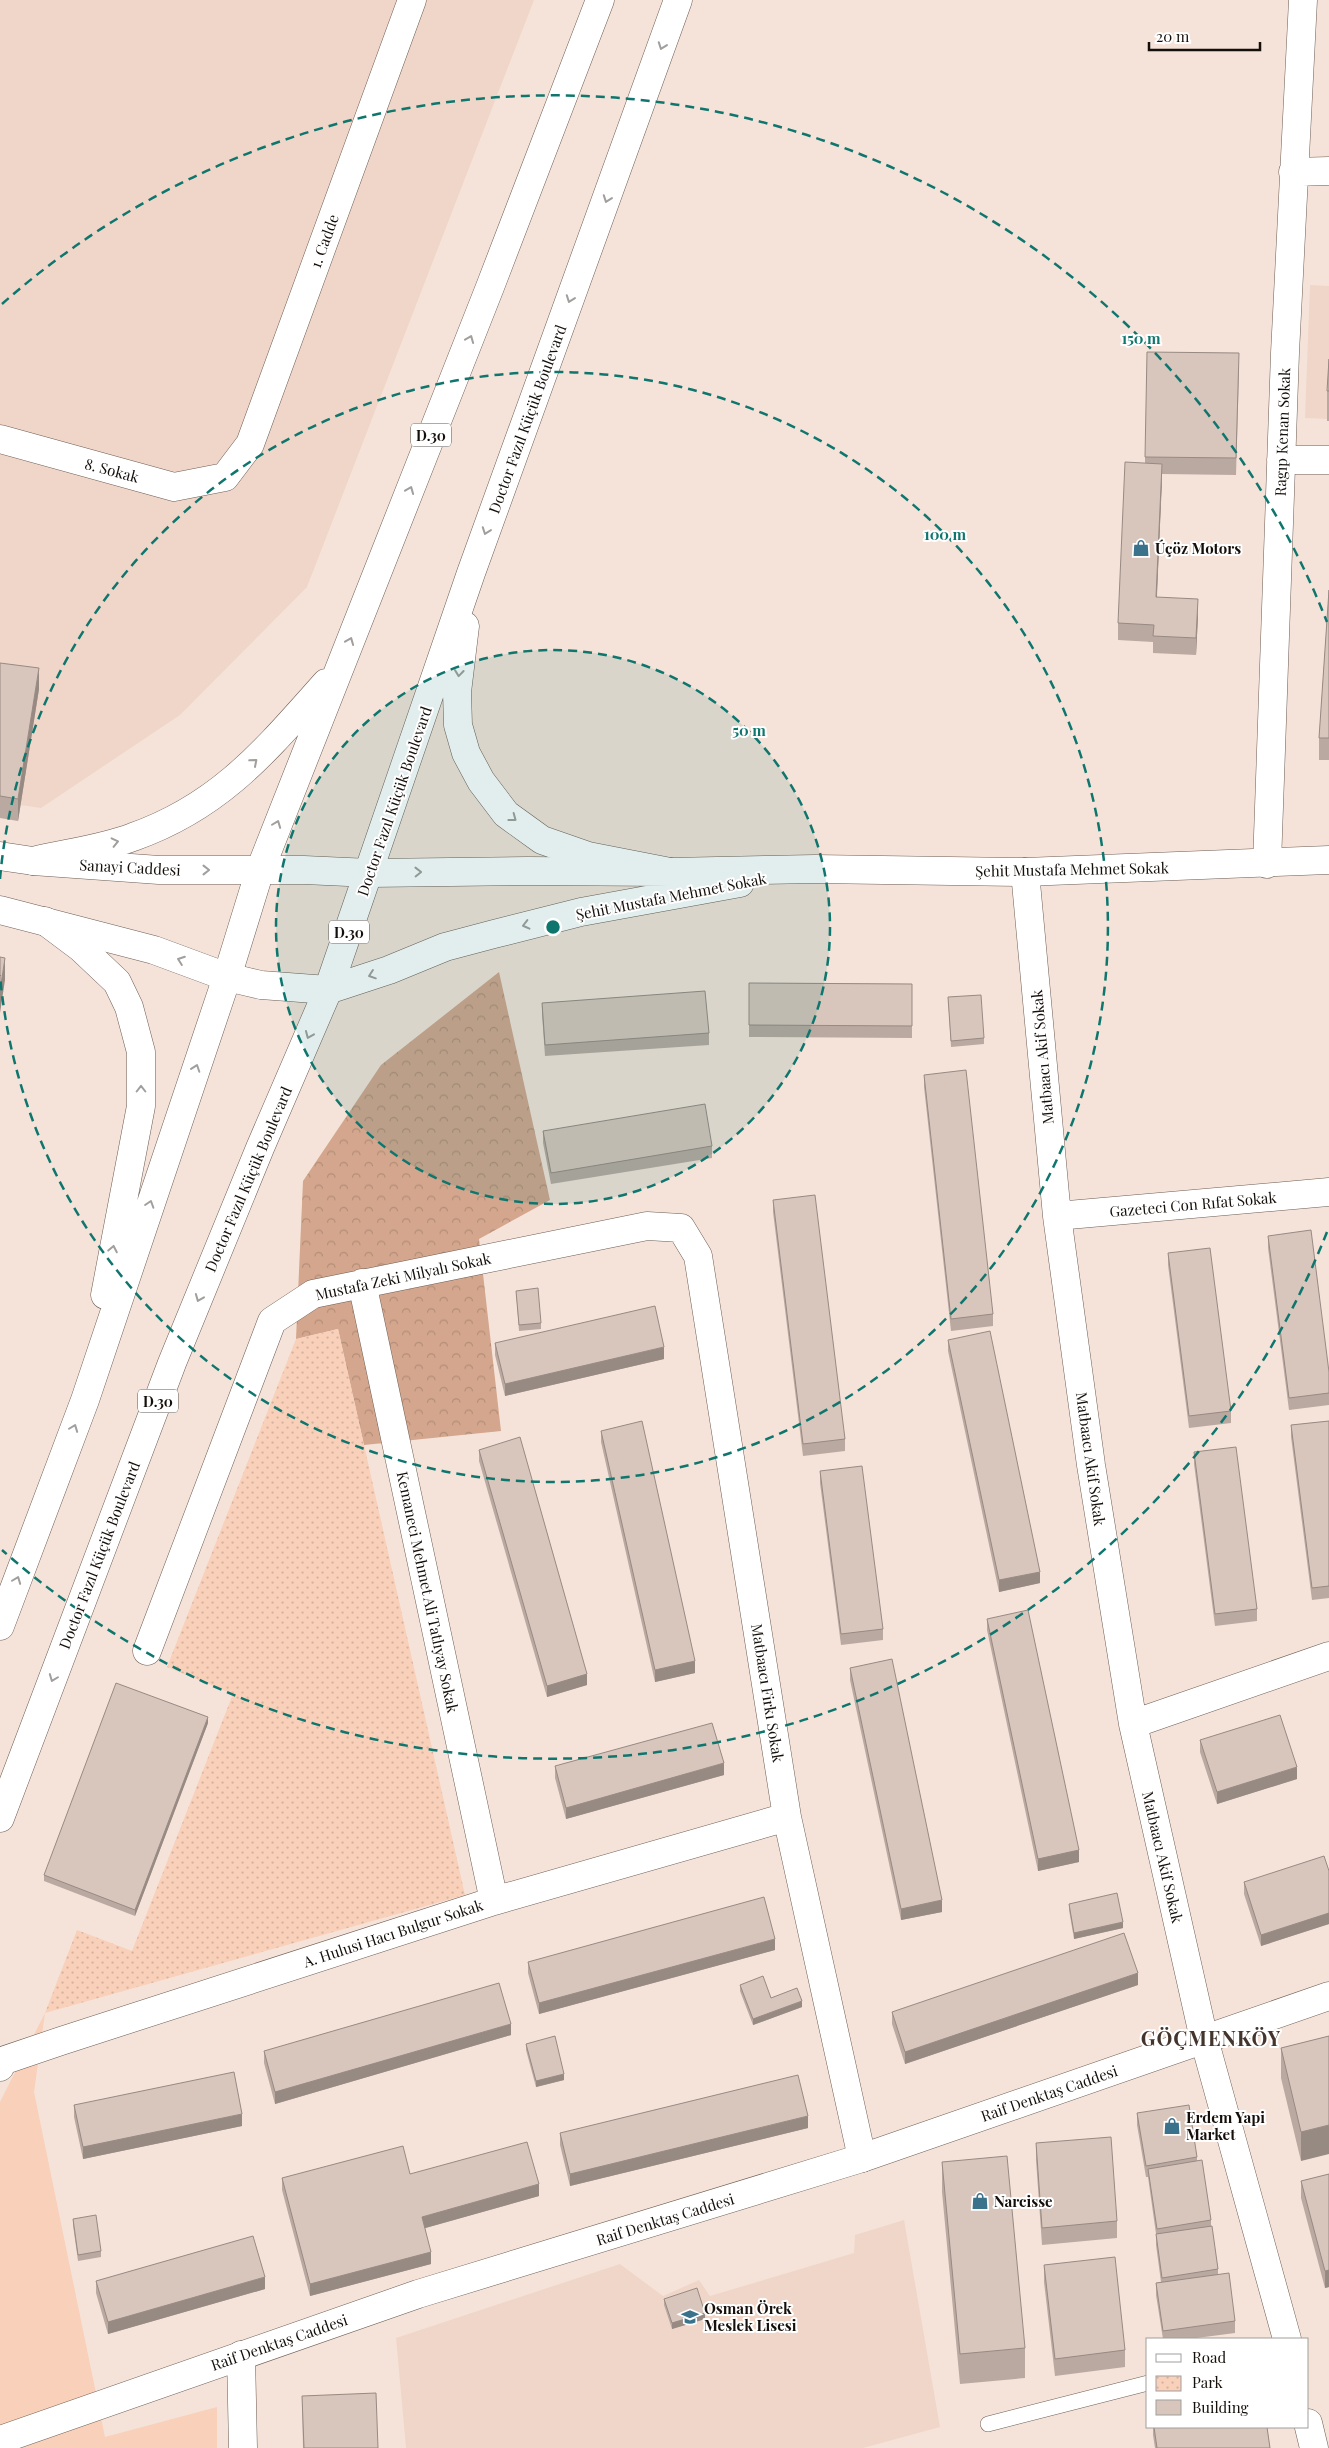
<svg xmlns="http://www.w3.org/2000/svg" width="1329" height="2448" viewBox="0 0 1329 2448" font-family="'Playfair Display',serif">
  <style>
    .built { fill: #f0d6c8 }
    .grass { fill: #f9d0b9 }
    .forest { fill: url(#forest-crowns) }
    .park { fill: url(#park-dots) }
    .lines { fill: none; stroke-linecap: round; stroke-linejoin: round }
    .lane-casing { stroke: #6d5d54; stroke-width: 16 }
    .street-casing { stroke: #6d5d54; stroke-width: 29 }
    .secondary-casing { stroke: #6d5d54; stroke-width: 29 }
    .highway-casing { stroke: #6d5d54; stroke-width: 29 }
    .lane { stroke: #fff; stroke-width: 15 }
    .street { stroke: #fff; stroke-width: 28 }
    .secondary { stroke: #fff; stroke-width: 28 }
    .highway { stroke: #fff; stroke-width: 28 }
    .wall { fill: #baa9a1 }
    .shaded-wall { fill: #978a83 }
    .building { fill: #d8c5bb; stroke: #978a83 }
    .oneway { stroke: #a19f9d }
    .ring { fill: none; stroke: #0f766e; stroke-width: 2.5; stroke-dasharray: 9 6 }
    .labels { text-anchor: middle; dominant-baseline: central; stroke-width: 4; stroke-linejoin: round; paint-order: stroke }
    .shield { fill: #fff; stroke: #5b5754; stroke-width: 1 }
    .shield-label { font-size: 14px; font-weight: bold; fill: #150f0b }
    .street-label { font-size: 15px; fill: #150f0b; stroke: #fff }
    .poi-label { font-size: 15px; font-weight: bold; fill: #150f0b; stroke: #fff; text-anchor: start }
    .district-label { font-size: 20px; font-weight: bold; letter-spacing: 1px; fill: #43352d; stroke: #fff }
    .centre { fill: #0f766e; stroke: #fff; stroke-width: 2.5 }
    .ring-label { font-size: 15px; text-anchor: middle; font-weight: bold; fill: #0f766e; stroke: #fff; stroke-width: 4; stroke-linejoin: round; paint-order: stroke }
  </style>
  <defs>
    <pattern id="forest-crowns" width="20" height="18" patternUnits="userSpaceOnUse" patternTransform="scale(1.25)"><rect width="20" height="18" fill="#d3a68d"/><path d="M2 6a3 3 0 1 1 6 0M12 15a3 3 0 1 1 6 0" fill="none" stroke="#b48e78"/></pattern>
    <pattern id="park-dots" width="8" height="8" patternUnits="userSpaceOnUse" patternTransform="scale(1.25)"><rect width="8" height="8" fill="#f9d0b9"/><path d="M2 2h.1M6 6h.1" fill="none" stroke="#d5b19e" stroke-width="1.8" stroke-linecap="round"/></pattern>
  </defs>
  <rect width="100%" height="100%" fill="#f5e3d9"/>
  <!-- built -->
  <path class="built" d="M0,0H534L307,587L180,715L41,808L0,802Z
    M1310,285L1329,286V419L1305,418Z
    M904,2220L940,2427L863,2448H406L396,2338L620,2264L663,2296L699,2280L710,2296L854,2253L855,2235Z"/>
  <!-- grass -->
  <path class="grass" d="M45,2013L34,2092L105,2437L217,2407V2448H0V2102Z"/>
  <!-- forest -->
  <path class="forest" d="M499,972L550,1200L479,1239L501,1431L364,1445L338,1329L296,1339L303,1181L381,1065Z"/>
  <!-- park -->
  <path class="park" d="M338,1329L465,1895L45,2013L77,1930L132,1951L233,1694L167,1667L296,1339Z"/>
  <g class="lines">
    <!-- lane casing -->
    <g class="lane-casing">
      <path id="lane" d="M988,2424L1148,2383"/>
    </g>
    <!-- street casing -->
    <g class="street-casing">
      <path id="street" d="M1293,172L1329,171
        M0,439L174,487L225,477L250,444L412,0
        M1281,460H1329
        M1267,864L1285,353L1303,0
        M1025,872L1057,1216L1091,1465L1133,1724L1204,2039L1287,2339
        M1057,1216L1329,1192
        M362,1283L494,1901
        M147,1651L272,1321L313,1294L647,1226L681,1228L698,1256L787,1817L862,2158
        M1133,1724L1329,1656
        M0,2067L2,2061L61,2041L494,1901L787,1817
        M241,2355L243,2448
        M1308,2423L1314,2448"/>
    </g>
    <!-- secondary casing -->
    <g class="secondary-casing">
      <path id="secondary" d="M0,856L33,861L159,870H304L370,873L527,871L670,872L815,869L1025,872L1329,860
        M0,910L154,950L227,977L261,985L328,990L389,970L445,947L494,934L581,912L740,883
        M0,2440L418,2294L862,2158L1329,1996"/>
    </g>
    <!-- highway casing -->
    <g class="highway-casing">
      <path id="highway" d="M465,626L457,692L458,725L466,753L481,781L506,814L542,840L588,856L670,872
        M33,861C66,853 102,849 133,837C221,806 266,750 326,683
        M45,921L81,948L117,982L129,1007L141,1052V1106L105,1295
        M0,1626L85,1400L227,977L260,870L490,287L600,0
        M0,1818L172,1363L260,1148L328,990L471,573L678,0"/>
    </g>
    <!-- lane -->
    <use href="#lane" class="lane"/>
    <!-- street -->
    <use href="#street" class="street"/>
    <!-- secondary -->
    <use href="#secondary" class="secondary"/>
    <!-- highway -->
    <use href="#highway" class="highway"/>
  </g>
  <!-- wall -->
  <path class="wall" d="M1329,359V421H1327V391Z
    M1239,370L1236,475L1162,474L1157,597L1198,616L1196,655L1153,653V642L1118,640V623L1145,463V457Z
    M1329,590V760H1319V738Z
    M0,663L39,689L18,821L0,818Z
    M749,983L912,984V1038L749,1037Z
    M948,997L984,1038V1044L951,1047Z
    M542,1003L709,1033V1045L545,1056L542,1014Z
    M924,1075L993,1314V1326L951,1331L924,1087Z
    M543,1131L712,1146V1158L551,1184L543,1143Z
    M773,1200L845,1439V1451L803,1456L773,1212Z
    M1268,1236L1329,1372V1405L1289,1410L1268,1248Z
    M1168,1253L1231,1411V1423L1189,1428L1168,1265Z
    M516,1291L541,1323V1329L519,1331Z
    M948,1340L1040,1583L999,1592L948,1351Z
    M495,1343L664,1359L505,1396L495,1355Z
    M1329,1421V1598L1312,1600L1291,1437V1425Z
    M601,1431L695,1673L655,1682L601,1442Z
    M479,1450L587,1685L547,1697L479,1461Z
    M1194,1452L1257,1609V1621L1215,1626L1194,1464Z
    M820,1471L883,1629V1640L841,1645L820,1483Z
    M987,1619L1079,1862L1038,1871L987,1630Z
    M850,1668L942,1912L901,1920L850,1680Z
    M208,1723L135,1916L44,1881V1875Z
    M1200,1740L1297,1779L1217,1804L1200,1752Z
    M555,1766L724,1775L566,1819L555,1778Z
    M1329,1871V1924L1261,1946L1244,1894V1882Z
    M1069,1904L1123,1928L1074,1939L1069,1910Z
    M775,1950L539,2014L528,1973V1962Z
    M740,1985L771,1998L802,2007L753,2025L740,1991Z
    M1138,1985L905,2064L892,2024V2012Z
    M511,2035L275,2104L264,2063V2051Z
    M1329,2036L1301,2161L1281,2078V2048Z
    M526,2044L564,2080L536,2087L526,2050Z
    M74,2105L242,2126L83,2159L74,2117Z
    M1137,2113L1197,2157V2161L1211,2220V2226L1218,2269V2274L1235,2321V2333L1189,2339H1163L1156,2295V2283L1161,2282L1156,2245V2234L1148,2177H1146L1137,2125Z
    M808,2128L570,2186L560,2145V2133Z
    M1036,2143L1117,2221V2238L1042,2245L1036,2160Z
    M942,2162L1025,2348V2378L960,2384L942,2192Z
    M410,2174L539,2196L425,2228L431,2264L310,2296L282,2190V2178Z
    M1329,2174V2287L1325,2288L1301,2198V2181Z
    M73,2219L101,2251V2257L78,2261L73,2225Z
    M1044,2265L1125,2350V2367L1055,2376L1044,2282Z
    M96,2281L265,2289L108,2334L96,2293Z
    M664,2299L705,2319L672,2329L664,2305Z
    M302,2396L378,2448H303Z
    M1153,2427H1267L1270,2448H1155L1153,2435Z"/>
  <!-- shaded-wall -->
  <path class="shaded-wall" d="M1162,464V481L1156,614V597Z
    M1198,599V616L1196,655V638Z
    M39,668V689L18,821V799Z
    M5,958V980L0,1013V991Z
    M664,1347V1359L505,1396V1384Z
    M1040,1572V1583L999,1592V1580Z
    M695,1661V1673L655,1682V1670Z
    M587,1674V1685L547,1697V1686Z
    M208,1717V1723L135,1916V1910Z
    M724,1763V1775L566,1819V1808Z
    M1297,1767V1779L1217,1804V1792Z
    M1079,1850V1862L1038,1871V1859Z
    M942,1900V1912L901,1920V1909Z
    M1329,1913V1924L1261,1946V1935Z
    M1123,1922V1928L1074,1939V1933Z
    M775,1939V1950L539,2014V2003Z
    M1138,1973V1985L905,2064V2052Z
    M802,2001V2007L753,2025V2019Z
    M511,2024V2035L275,2104V2092Z
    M564,2074V2080L536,2087V2081Z
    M242,2114V2126L83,2159V2147Z
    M808,2116V2128L570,2186V2174Z
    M1329,2125V2154L1301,2161V2132Z
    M539,2184V2196L422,2229V2217Z
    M431,2252V2264L310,2296V2284Z
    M1329,2270V2287L1325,2288V2271Z
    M265,2277V2289L108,2334V2322Z
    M705,2313V2319L672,2329V2323Z"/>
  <!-- building -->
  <path class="building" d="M1147,352L1239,353L1236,458L1145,457Z
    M1329,359V391H1327Z
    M1125,462L1162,464L1156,597L1198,599L1196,638L1153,636L1154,625L1118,623Z
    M1329,590V738H1319Z
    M0,663L39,668L18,799L0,796Z
    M0,957L5,958L0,991Z
    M749,983L912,984V1026L749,1025Z
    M705,991L709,1033L545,1045L542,1003Z
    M981,995L984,1038L951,1041L948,997Z
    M966,1070L993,1314L951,1319L924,1075Z
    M705,1104L712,1146L551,1173L543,1131Z
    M815,1195L845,1439L803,1444L773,1200Z
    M1311,1230L1329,1372V1393L1289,1398L1268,1236Z
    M1210,1248L1231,1411L1189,1416L1168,1253Z
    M538,1288L541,1323L519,1325L516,1291Z
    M655,1306L664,1347L505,1384L495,1343Z
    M990,1331L1040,1572L999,1580L948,1340Z
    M642,1421L695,1661L655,1670L601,1431Z
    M1329,1421V1586L1312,1588L1291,1425Z
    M520,1437L587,1674L547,1686L479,1450Z
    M1236,1447L1257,1609L1215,1614L1194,1452Z
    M862,1466L883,1629L841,1634L820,1471Z
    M1028,1610L1079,1850L1038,1859L987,1619Z
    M892,1659L942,1900L901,1909L850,1668Z
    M116,1683L208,1717L135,1910L44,1875Z
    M1280,1715L1297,1767L1217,1792L1200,1740Z
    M712,1723L724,1763L566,1808L555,1766Z
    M1324,1856L1329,1871V1913L1261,1935L1244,1882Z
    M1117,1893L1123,1922L1074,1933L1069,1904Z
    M764,1897L775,1939L539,2003L528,1962Z
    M1124,1933L1138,1973L905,2052L892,2012Z
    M763,1976L771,1998L797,1988L802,2001L753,2019L740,1985Z
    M499,1983L511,2024L275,2092L264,2051Z
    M555,2036L564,2074L536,2081L526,2044Z
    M1329,2036V2125L1301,2132L1281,2048Z
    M234,2072L242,2114L83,2147L74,2105Z
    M798,2075L808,2116L570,2174L560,2133Z
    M1189,2105L1197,2157L1146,2166L1137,2113Z
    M1111,2137L1117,2221L1042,2228L1036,2143Z
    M527,2142L539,2184L422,2217L431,2252L310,2284L282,2178L403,2146L410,2174Z
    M1007,2156L1025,2348L960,2354L942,2162Z
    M1202,2160L1211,2220L1157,2229L1148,2169Z
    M1329,2174V2270L1325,2271L1301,2181Z
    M96,2215L101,2251L78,2255L73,2219Z
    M1212,2226L1218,2269L1162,2278L1156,2234Z
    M253,2236L265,2277L108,2322L96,2281Z
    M1115,2257L1125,2350L1055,2359L1044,2265Z
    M1229,2273L1235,2321L1163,2331L1156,2283Z
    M697,2288L705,2313L672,2323L664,2299Z
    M376,2393L378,2448H304L302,2396Z
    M1154,2427H1267L1270,2448H1157Z"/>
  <!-- one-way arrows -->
  <defs><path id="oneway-chevron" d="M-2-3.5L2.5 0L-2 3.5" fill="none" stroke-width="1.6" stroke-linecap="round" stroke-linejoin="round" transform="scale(1.25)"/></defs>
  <g class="oneway">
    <use href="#oneway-chevron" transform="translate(662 46) rotate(110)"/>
    <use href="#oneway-chevron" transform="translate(607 199) rotate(110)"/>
    <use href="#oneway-chevron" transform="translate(570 299) rotate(110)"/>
    <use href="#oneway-chevron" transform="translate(470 339) rotate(-68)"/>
    <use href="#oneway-chevron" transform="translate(410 490) rotate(-68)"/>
    <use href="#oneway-chevron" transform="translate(486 531) rotate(110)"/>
    <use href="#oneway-chevron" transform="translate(350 641) rotate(-68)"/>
    <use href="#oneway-chevron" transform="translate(459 673) rotate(96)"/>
    <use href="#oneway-chevron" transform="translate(254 762) rotate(-41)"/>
    <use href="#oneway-chevron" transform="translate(513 818) rotate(37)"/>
    <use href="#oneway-chevron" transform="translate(277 824) rotate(-69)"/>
    <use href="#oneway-chevron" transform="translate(115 842) rotate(-13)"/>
    <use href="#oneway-chevron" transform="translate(206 870)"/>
    <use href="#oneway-chevron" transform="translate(418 872) rotate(-1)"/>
    <use href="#oneway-chevron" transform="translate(526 925) rotate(166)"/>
    <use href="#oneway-chevron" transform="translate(181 960) rotate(-160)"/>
    <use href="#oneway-chevron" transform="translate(372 975) rotate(161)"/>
    <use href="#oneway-chevron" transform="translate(309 1035) rotate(113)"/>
    <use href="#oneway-chevron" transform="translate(196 1068) rotate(-71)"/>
    <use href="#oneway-chevron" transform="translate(141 1089) rotate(-90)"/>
    <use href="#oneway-chevron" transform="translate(150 1204) rotate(-72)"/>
    <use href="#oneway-chevron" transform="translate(113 1249) rotate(-79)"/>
    <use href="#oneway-chevron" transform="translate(199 1298) rotate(112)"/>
    <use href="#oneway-chevron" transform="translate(74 1428) rotate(-69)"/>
    <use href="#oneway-chevron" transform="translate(17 1580) rotate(-69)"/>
    <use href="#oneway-chevron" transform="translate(53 1678) rotate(111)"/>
  </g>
  <!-- distance rings -->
  <circle cx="553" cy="927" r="277" fill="#0f766e" fill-opacity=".12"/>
  <g class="ring">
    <circle cx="553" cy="927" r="277"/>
    <path d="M0 879A555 555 0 1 1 0 975"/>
    <path d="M1327 1232A832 832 0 0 1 2 1550M2 304A832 832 0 0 1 1327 622"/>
  </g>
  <!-- icons -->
  <defs>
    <g id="shop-bare" transform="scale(1.35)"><path d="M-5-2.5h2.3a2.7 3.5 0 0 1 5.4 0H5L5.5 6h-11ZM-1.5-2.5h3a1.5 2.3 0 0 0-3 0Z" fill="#3a728c" stroke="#fff" stroke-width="2.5" paint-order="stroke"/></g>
    <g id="school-bare" transform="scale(1.35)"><path d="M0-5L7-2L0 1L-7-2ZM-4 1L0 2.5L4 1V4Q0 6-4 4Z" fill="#3a728c" stroke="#fff" stroke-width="2.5" paint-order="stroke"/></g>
  </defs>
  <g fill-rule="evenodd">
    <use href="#shop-bare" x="1141" y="548"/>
    <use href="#shop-bare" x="1172" y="2126"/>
    <use href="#shop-bare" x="980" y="2201"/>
    <use href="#school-bare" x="690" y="2317"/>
  </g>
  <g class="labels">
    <!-- shield labels -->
    <g class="shield">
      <rect x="411" y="423.5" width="40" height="23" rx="4"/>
      <rect x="329" y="920.5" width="40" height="23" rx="4"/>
      <rect x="138" y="1389.5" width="40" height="23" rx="4"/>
    </g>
    <g class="shield-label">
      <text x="431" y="435">D.30</text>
      <text x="349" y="932">D.30</text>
      <text x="158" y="1401">D.30</text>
    </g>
    <!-- street labels -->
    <g class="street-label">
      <text transform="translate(324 241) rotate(-70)">1. Cadde</text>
      <text transform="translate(527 419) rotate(-70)">Doctor Fazıl Küçük Boulevard</text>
      <text transform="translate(1282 432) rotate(-88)">Ragıp Kenan Sokak</text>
      <text transform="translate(112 470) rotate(15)">8. Sokak</text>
      <text transform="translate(394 801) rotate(-71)">Doctor Fazıl Küçük Boulevard</text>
      <text transform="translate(130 867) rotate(3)">Sanayi Caddesi</text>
      <text transform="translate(1072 869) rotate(-1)">Şehit Mustafa Mehmet Sokak</text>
      <text transform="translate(671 896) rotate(-11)">Şehit Mustafa Mehmet Sokak</text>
      <text transform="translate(1042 1057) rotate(-95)">Matbaacı Akif Sokak</text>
      <text transform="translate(248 1179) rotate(-67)">Doctor Fazıl Küçük Boulevard</text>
      <text transform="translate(1193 1204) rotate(-5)">Gazeteci Con Rıfat Sokak</text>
      <text transform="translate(403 1276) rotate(-12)">Mustafa Zeki Milyalı Sokak</text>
      <text transform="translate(1091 1459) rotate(82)">Matbaacı Akif Sokak</text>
      <text transform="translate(99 1555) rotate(-69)">Doctor Fazıl Küçük Boulevard</text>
      <text transform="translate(428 1592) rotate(78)">Kemaneci Mehmet Ali Tatlıyay Sokak</text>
      <text transform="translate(768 1693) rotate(81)">Matbaacı Firkı Sokak</text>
      <text transform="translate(1163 1857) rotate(77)">Matbaacı Akif Sokak</text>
      <text transform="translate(393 1933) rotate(-18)">A. Hulusi Hacı Bulgur Sokak</text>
      <text transform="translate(1049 2093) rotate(-19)">Raif Denktaş Caddesi</text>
      <text transform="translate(665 2219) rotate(-17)">Raif Denktaş Caddesi</text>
      <text transform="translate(279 2342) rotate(-19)">Raif Denktaş Caddesi</text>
    </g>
    <!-- poi labels -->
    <g class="poi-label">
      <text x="1155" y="548">Úçöz Motors</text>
      <text x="1186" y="2117">Erdem Yapi<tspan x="1186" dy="17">Market</tspan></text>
      <text x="994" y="2201">Narcisse</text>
      <text x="704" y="2308">Osman Örek<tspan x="704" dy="17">Meslek Lisesi</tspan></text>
    </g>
    <!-- district labels -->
    <g class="district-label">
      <text x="1211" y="2037">GÖÇMENKÖY</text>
    </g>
  </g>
  <circle cx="553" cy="927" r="8" class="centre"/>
  <g class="ring-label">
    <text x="1141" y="344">150 m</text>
    <text x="945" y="540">100 m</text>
    <text x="749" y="736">50 m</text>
  </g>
  <!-- legend -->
  <rect x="1146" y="2338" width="162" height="90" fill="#ffffff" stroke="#a19f9d"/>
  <rect x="1156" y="2354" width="25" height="8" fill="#ffffff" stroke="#a19f9d"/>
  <text x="1192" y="2363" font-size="15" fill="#150f0b">Road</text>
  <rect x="1156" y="2376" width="25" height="15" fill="url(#park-dots)" stroke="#a19f9d"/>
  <text x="1192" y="2388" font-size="15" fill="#150f0b">Park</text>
  <rect x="1156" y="2400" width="25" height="15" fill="#d8c5bb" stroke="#a19f9d"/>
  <text x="1192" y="2413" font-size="15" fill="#150f0b">Building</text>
  <!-- scale -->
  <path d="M1149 42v8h111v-8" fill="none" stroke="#150f0b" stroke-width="2.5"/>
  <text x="1156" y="42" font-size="15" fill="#150f0b" stroke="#ffffff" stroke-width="4" paint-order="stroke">20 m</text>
</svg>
